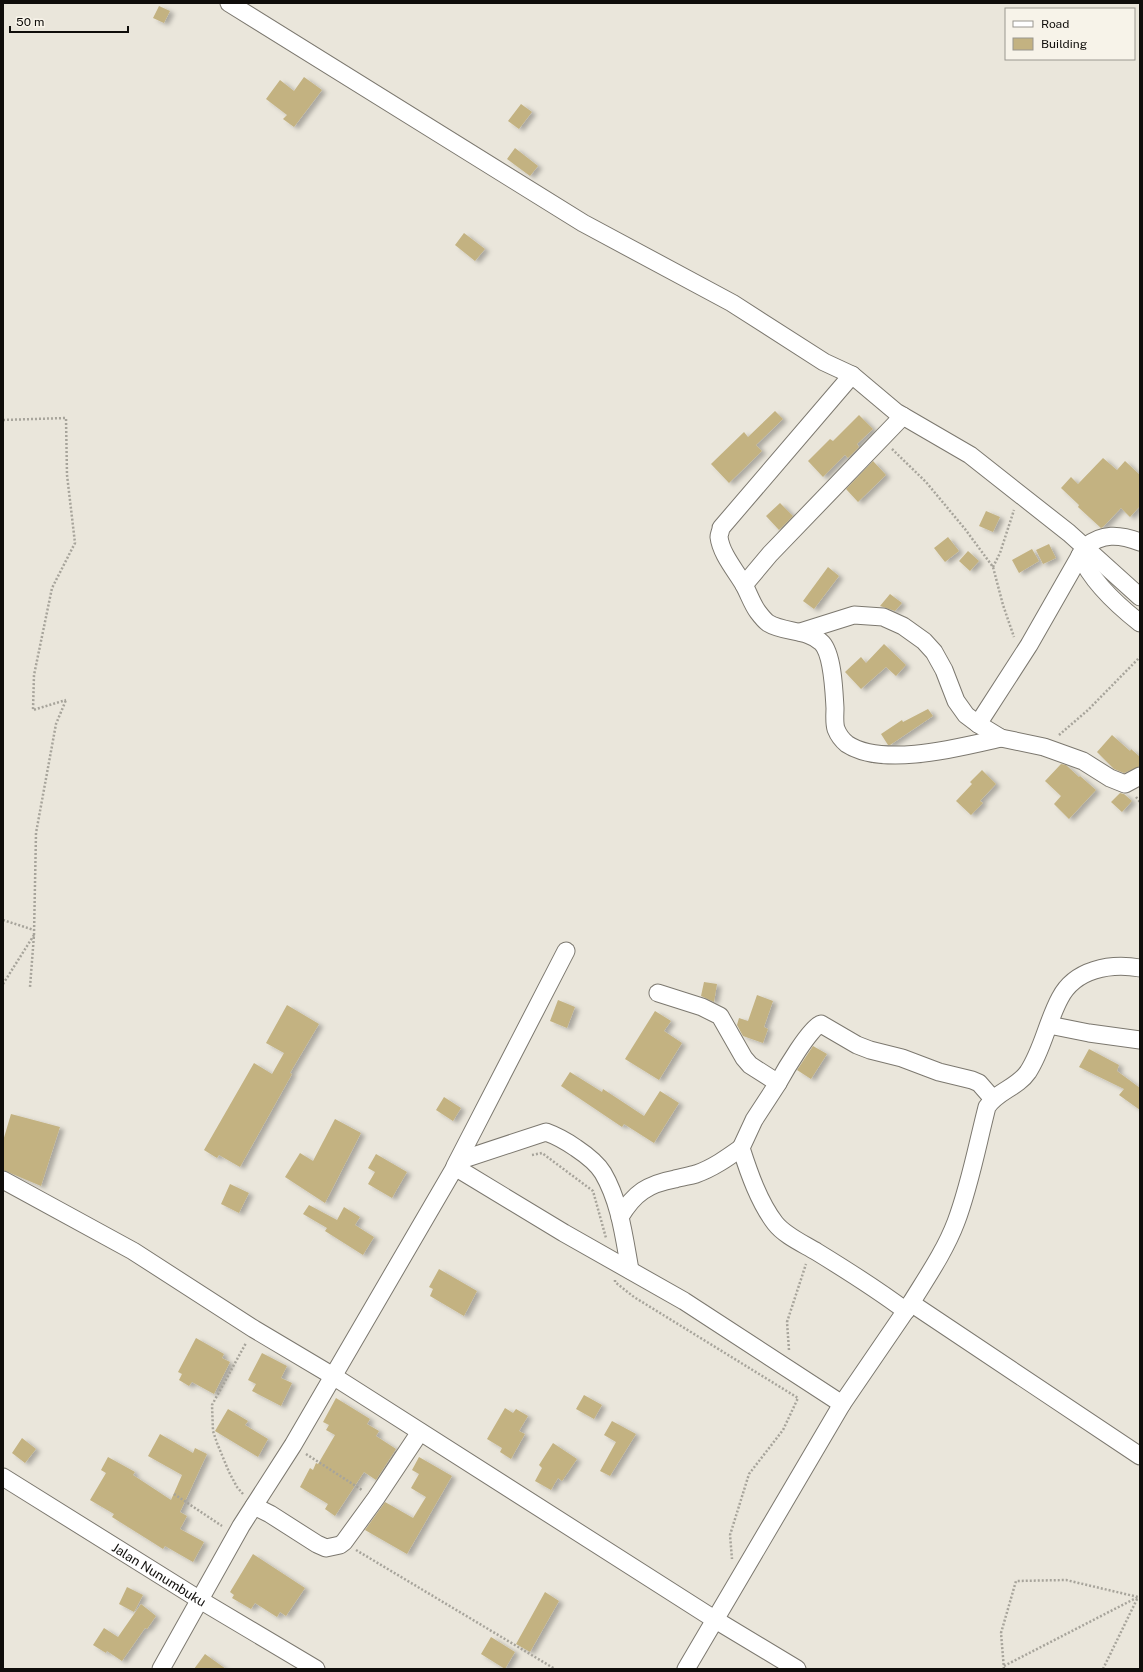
<svg xmlns="http://www.w3.org/2000/svg" width="1143" height="1672" viewBox="0 0 1143 1672" font-family="'Public Sans',sans-serif">
  <style>
    .building { fill: #c3b281; filter: url(#shadow) }
    .lines { fill: none; stroke-linecap: round; stroke-linejoin: round }
    .minor-casing { stroke: #7c786f; stroke-width: 19 }
    .path { stroke: #a7a49b; stroke-width: 2.5; stroke-dasharray: 2 2; stroke-linecap: butt }
    .minor { stroke: #fff; stroke-width: 17 }
    .labels { text-anchor: middle; dominant-baseline: central; stroke-width: 3; stroke-linejoin: round; paint-order: stroke }
    .street-label { font-size: 13px; fill: #0f0d0a; stroke: #f7f3e9 }
  </style>
  <defs>
    <filter id="shadow"><feDropShadow dx="4.5" dy="2.5" stdDeviation="2" flood-color="#0004"/></filter>
  </defs>
  <rect width="100%" height="100%" fill="#eae6db"/>
  <!-- building -->
  <path class="building" d="M159,6L170,11L164,23L153,18Z
    M304,77L322,90L294,127L283,119L287,115L266,99L280,80L294,91Z
    M521,104L532,112L519,129L508,121Z
    M515,148L538,166L530,176L507,159Z
    M464,233L485,249L475,261L455,245Z
    M775,411L783,419L756,445L762,451L729,483L711,464L744,432L748,437Z
    M859,415L873,429L857,444L859,447L848,458L845,455L823,477L808,461L830,439L833,441Z
    M1103,458L1117,470L1125,461L1140,475V506L1130,517L1121,508L1103,527L1101,528L1078,507L1079,505L1061,488L1071,477L1078,484Z
    M873,461L886,475L858,502L846,489Z
    M780,503L793,516L779,530L766,516Z
    M986,511L1000,517L993,532L979,526Z
    M948,537L959,551L945,562L934,548Z
    M1049,544L1056,558L1043,564L1036,550Z
    M1032,549L1039,561L1019,573L1012,560Z
    M968,551L979,561L970,571L959,561Z
    M828,567L839,576L814,609L803,601Z
    M890,594L902,603L895,611L880,606Z
    M884,644L906,665L896,676L886,667L861,689L845,672L861,657L866,663Z
    M928,709L933,716L890,745H888L881,734L902,720L903,722Z
    M1112,735L1130,751L1131,749L1140,757V766L1124,773L1114,769L1097,752Z
    M1061,764L1066,765L1079,777L1080,776L1096,790L1069,819L1054,804L1061,796L1045,781Z
    M982,770L996,784L980,801L983,803L971,815L956,801L972,784L970,782Z
    M1120,793L1124,794L1132,801L1122,812L1111,802Z
    M704,982L717,984L714,1002L701,996Z
    M757,995L773,1001L764,1027L768,1029L763,1043L743,1036L737,1025L739,1018L748,1021Z
    M558,1000L575,1007L567,1028L550,1021Z
    M287,1005L319,1024L290,1073L292,1074L240,1167L219,1155L217,1158L204,1150L254,1063L272,1074L284,1053L266,1043Z
    M655,1011L671,1021L664,1031L682,1043L659,1080L625,1059Z
    M813,1046L827,1054L811,1079L797,1070Z
    M1089,1049L1119,1065L1117,1071L1140,1088V1110L1119,1095L1124,1089L1079,1067Z
    M570,1072L602,1092L603,1089L644,1116L660,1091L679,1103L654,1143L624,1124L622,1127L561,1086Z
    M444,1097L461,1108L453,1121L436,1110Z
    M11,1114L60,1127L41,1186L3,1170V1141Z
    M335,1119L361,1133L325,1203L285,1177L300,1153L313,1161Z
    M376,1154L407,1172L392,1198L368,1184L375,1172L368,1168Z
    M230,1184L249,1193L239,1213L221,1204Z
    M309,1205L337,1220L344,1207L360,1217L355,1225L374,1237L363,1255L325,1231L327,1228L303,1214Z
    M439,1269L477,1291L464,1316L430,1296L433,1289L429,1287Z
    M196,1338L224,1354L222,1358L230,1362L214,1394L192,1382L189,1386L179,1380L182,1374L178,1372Z
    M262,1353L287,1366L281,1378L292,1383L281,1406L252,1391L256,1384L248,1380Z
    M584,1395L602,1405L594,1419L576,1409Z
    M336,1398L370,1419L367,1424L379,1431L376,1436L396,1449L376,1480L364,1472L335,1516L325,1509L328,1504L300,1487L310,1468L313,1470L316,1463L318,1464L335,1435L326,1430L329,1425L323,1422Z
    M505,1408L513,1413L516,1409L528,1416L519,1431L525,1434L511,1459L500,1452L502,1448L487,1439Z
    M228,1409L248,1421L245,1425L268,1439L258,1457L215,1431Z
    M612,1421L636,1434L610,1476L600,1471L616,1442L604,1435Z
    M160,1434L193,1453L195,1448L207,1454L180,1512L187,1516L180,1529L204,1542L193,1562L165,1546L163,1549L152,1542L112,1517L114,1514L90,1500L106,1473L101,1470L108,1457L135,1472L133,1475L171,1500L182,1475L148,1456Z
    M22,1438L36,1449L25,1463L12,1453Z
    M553,1443L577,1459L562,1481L558,1478L551,1490L535,1481L542,1468L539,1465Z
    M419,1457L452,1476L407,1554L365,1530L385,1502L413,1518L426,1497L411,1488L419,1474L412,1470Z
    M253,1554L305,1588L286,1616L280,1612L277,1617L255,1603L251,1609L232,1598L234,1595L230,1592Z
    M127,1587L143,1595L134,1612L119,1604Z
    M545,1592L559,1601L530,1652L516,1644Z
    M141,1604L156,1616L147,1629L145,1628L122,1661L107,1651L106,1653L93,1645L104,1628L118,1637Z
    M491,1637L515,1652L505,1669L481,1654Z
    M205,1654L226,1669H194Z"/>
  <g class="lines">
    <!-- minor casing -->
    <g class="minor-casing">
      <g id="minor">
        <path d="M229,3L583,223L732,303L824,362L852,375L896,412L970,455L1069,533L1140,597"/>
        <path d="M852,375L721,528C721,531 719,534 719,537C721,554 736,571 744,585C749,594 752,604 758,612C761,616 764,620 768,623C784,633 808,629 822,643C833,655 834,692 835,708C835,714 834,723 836,729C838,734 842,740 847,744C883,768 961,747 1001,738"/>
        <path d="M1080,555C1092,582 1117,605 1140,623"/>
        <path d="M744,585L770,554L903,416"/>
        <path d="M800,632L854,615L883,617L903,626L924,641L934,652L944,670L956,701L966,715L978,724L1001,738L1044,747L1083,761L1110,778L1125,784L1140,776"/>
        <path d="M978,724L1029,645L1085,547C1102,533 1119,534 1140,542"/>
        <path d="M658,993L702,1007L720,1016L744,1058L750,1065L778,1083C784,1072 811,1026 821,1024L857,1045L870,1050L902,1058L939,1072L972,1080L979,1083L993,1099"/>
        <path d="M1049,1025L1089,1033L1140,1040"/>
        <path d="M778,1083L754,1120L741,1148C749,1173 759,1202 775,1223C785,1236 804,1244 817,1252C848,1271 878,1290 906,1311"/>
        <path d="M458,1161L546,1132C557,1136 566,1141 576,1148C585,1154 597,1163 603,1173C620,1202 624,1237 630,1270"/>
        <path d="M455,1166L566,951"/>
        <path d="M3,1180L133,1251L254,1329L333,1376L714,1619L797,1669"/>
        <path d="M620,1217C634,1193 648,1184 675,1179C682,1177 689,1176 696,1174C713,1168 727,1158 741,1148"/>
        <path d="M911,1303C927,1277 945,1251 956,1222C970,1185 977,1146 987,1107C997,1091 1017,1088 1028,1072C1043,1049 1047,1022 1060,998C1075,969 1110,963 1140,968"/>
        <path id="s1" d="M3,1477L200,1600L316,1669"/>
        <path d="M254,1506L270,1514L317,1544L326,1548L340,1545L344,1542L376,1498L420,1432"/>
        <path d="M161,1669L241,1526L293,1445L455,1167L564,1233L684,1301L842,1404"/>
        <path d="M686,1669L842,1404L911,1303L1140,1456"/>
      </g>
    </g>
    <!-- path -->
    <path class="path" d="M3,420L66,418L67,475L75,543L52,588L34,675L33,710L66,700
      M892,449L926,482L965,529L993,567L1003,605L1014,637
      M993,567L1000,553L1014,510
      M1059,735L1088,710L1140,657
      M1136,797L1140,802
      M3,920L34,930
      M34,935L36,833L56,724L66,700
      M3,984L34,935L30,987
      M532,1155L542,1153L593,1191L606,1238
      M615,1280V1282L634,1297L798,1398L783,1430L749,1474L730,1535L732,1559
      M789,1350L787,1322L806,1264
      M306,1454L362,1490
      M174,1494L222,1526
      M243,1494L237,1487L229,1472L217,1443L213,1431L212,1405L246,1343
      M356,1550L555,1669
      M1004,1666L1138,1597
      M1004,1669L1001,1633L1016,1581L1066,1580L1138,1597
      M1103,1669L1138,1597"/>
    <!-- minor -->
    <use href="#minor" class="minor"/>
  </g>
  <g class="labels">
    <!-- street labels -->
    <g class="street-label">
      <text stroke="none"><textPath href="#s1" startOffset="184">Jalan Nunumbuku</textPath></text>
    </g>
  </g>
  <!-- border -->
  <rect width="1143" height="1672" fill="none" stroke="#0f0d0a" stroke-width="8"/>
  <!-- legend -->
  <rect x="1005" y="8" width="130" height="52" fill="#f7f3e9" stroke="#9a9790"/>
  <rect x="1013" y="21" width="20" height="6" fill="#ffffff" stroke="#9a9790"/>
  <text x="1041" y="28" font-size="12" fill="#0f0d0a">Road</text>
  <rect x="1013" y="38" width="20" height="12" fill="#c3b281" stroke="#9a9790"/>
  <text x="1041" y="48" font-size="12" fill="#0f0d0a">Building</text>
  <!-- scale -->
  <path d="M10 26v6h118v-6" fill="none" stroke="#0f0d0a" stroke-width="2"/>
  <text x="16" y="26" font-size="12" fill="#0f0d0a" stroke="#f7f3e9" stroke-width="3" paint-order="stroke">50 m</text>
</svg>
